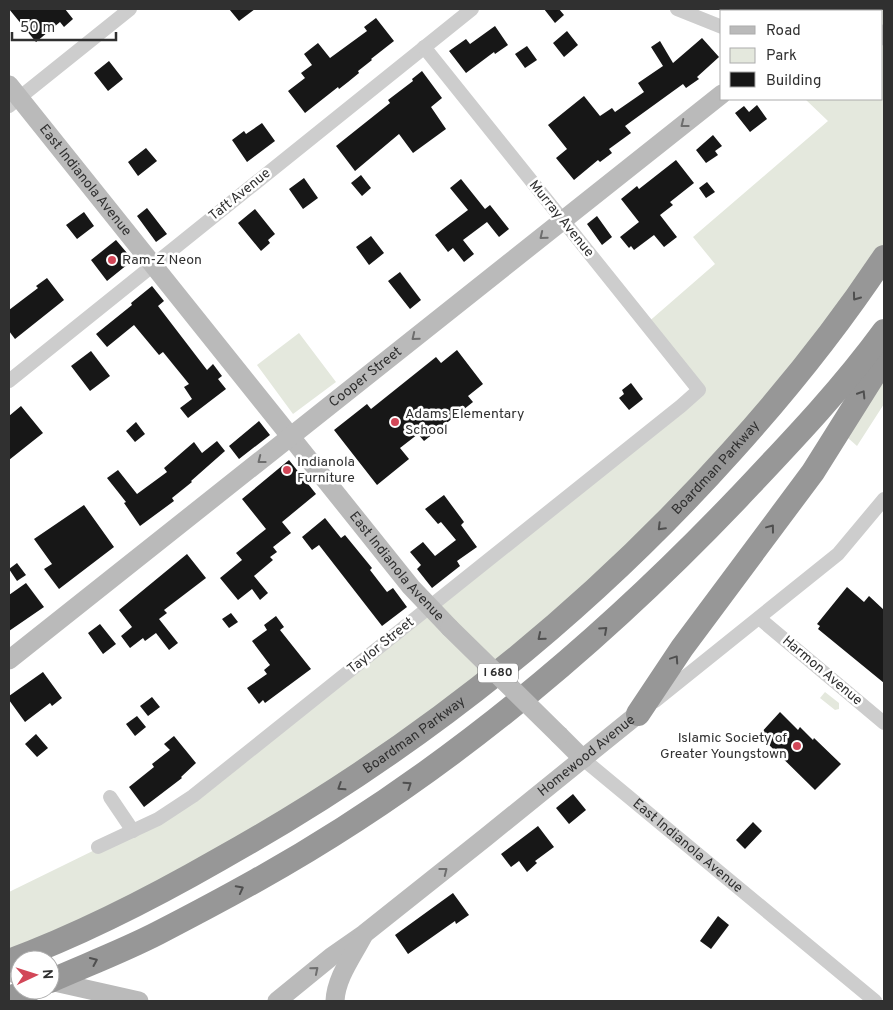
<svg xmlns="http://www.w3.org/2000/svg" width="893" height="1010" viewBox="0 0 893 1010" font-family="Overpass,sans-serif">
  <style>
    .green { fill: #e4e8dd }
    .building { fill: #171717 }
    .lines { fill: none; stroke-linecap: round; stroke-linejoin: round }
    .street { stroke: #cdcdcd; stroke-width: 14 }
    .secondary { stroke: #bababa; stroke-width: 19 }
    .highway { stroke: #979797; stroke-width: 24 }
    .secondary-bridge { stroke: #bababa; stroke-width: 19 }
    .oneway { stroke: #6e6e6e }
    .oneway2 { stroke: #4f4f4f }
    .poi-dot { fill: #d24758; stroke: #fff; stroke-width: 2 }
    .labels { text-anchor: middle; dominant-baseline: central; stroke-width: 5; stroke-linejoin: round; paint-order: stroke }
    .shield { fill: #fff; stroke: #6e6e6e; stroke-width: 1 }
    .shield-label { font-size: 12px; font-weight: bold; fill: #303030 }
    .street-label { font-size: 14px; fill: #303030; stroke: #fff }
    .poi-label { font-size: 14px; fill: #303030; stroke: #fff; text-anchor: start }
  </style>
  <rect width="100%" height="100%" fill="#fff"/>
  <!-- green -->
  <path class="green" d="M797,9H884V257L710,475L378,763L9,961V892L158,819L699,390L646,324L715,264L693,237L828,121L805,99H882V11H799Z
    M299,333L336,382L293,414L257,365Z
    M884,359V404L857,446L839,430Z
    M825,692L839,703V709L835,710L820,698Z"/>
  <!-- building -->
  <path class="building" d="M9,9H65L73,19L64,27L60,22L36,42Z
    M229,9H255L239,21Z
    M544,9H559L564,15L555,23Z
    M376,18L394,41L371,59L372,60L358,71L359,73L348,82L339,89L338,87L305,113L288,91L305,78L301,73L312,65L304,54L318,43L330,58L367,31L364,27Z
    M495,26L508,45L495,54L494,52L466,73L449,51L466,39L470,44Z
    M567,31L578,45L564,57L553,43Z
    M702,38L719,57L697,77L699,79L686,88L683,84L625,126L631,133L609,149L612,153L600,162L598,160L574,180L556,158L567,149L548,125L584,96L600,116L612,108L615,112L644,92L638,83L663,66L651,47L660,41L673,63Z
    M527,46L537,60L525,68L515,54Z
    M109,61L123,79L108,91L94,73Z
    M422,71L442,98L431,107L446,129L413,153L399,134L355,171L336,146L390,103L388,100L413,81L412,79Z
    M757,105L767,119L750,132L735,113L744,106L749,112Z
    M262,123L275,141L247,162L232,140L244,131L246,134Z
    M713,135L722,146L715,151L718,155L706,163L696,150Z
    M146,148L157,161L138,176L128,162Z
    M676,160L694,183L670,202L673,205L660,215L677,237L664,247L654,235L634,250L631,246L629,248L620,237L639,222L621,199L637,186L639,189Z
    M361,175L371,188L362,196L351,183Z
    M304,178L318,198L303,209L289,189Z
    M461,179L485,209L490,205L509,229L499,237L487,222L463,240L474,254L464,262L453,248L448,252L435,235L468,210L450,188Z
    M707,182L715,192L706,198L699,188Z
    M147,208L167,234L156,242L137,216Z
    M255,209L275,234L268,240L270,243L261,251L238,223Z
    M84,212L94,226L77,239L66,225Z
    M597,216L612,237L602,245L587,224Z
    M371,236L384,253L369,265L356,247Z
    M116,240L133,260L107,281L91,260Z
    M400,272L421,300L410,309L388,281Z
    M47,278L64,300L15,339L9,331V310L38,288L36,286Z
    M152,286L164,301L158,306L207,370L213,364L222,376L218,379L226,389L188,418L180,408L192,399L184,387L189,384L163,352L159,355L134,325L107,347L96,334L132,305L131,303Z
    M457,350L483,384L468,396L473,402L424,441L418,434L400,448L409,459L377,485L334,430L367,404L371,409L436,357L441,363Z
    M91,351L110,376L90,391L71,366Z
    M631,383L643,399L629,410L619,398L624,394L622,390Z
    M21,406L43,433L9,460V416Z
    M259,421L270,435L239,459L229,446Z
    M136,422L145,434L135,442L126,431Z
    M217,441L225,451L191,481L192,482L172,498L174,501L140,526L124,503L126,502L107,478L118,470L137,494L167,472L164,468L194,442L202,453Z
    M289,460L316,494L282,522L291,533L273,547L277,552L270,557L273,560L254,576L268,593L260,600L252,589L238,600L220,578L242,560L236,553L266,529L242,499Z
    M444,495L464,522L461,525L477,547L457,561L460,566L432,588L417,569L421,565L410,552L423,542L435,556L456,540L441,522L438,524L425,509Z
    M84,505L114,547L59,589L44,569L52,564L34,539Z
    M325,518L341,538L345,535L372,568L370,570L387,592L393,588L407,607L382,626L319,545L312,550L302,537Z
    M187,554L206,578L164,610L167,613L159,619L178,643L169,650L156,633L145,641L143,638L130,648L121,636L132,627L119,610Z
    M17,563L26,575L17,581L9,569Z
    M26,583L44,607L9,631V595Z
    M847,587L864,602L869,596L884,610V683L818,629L820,626L817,624Z
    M231,613L238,622L229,628L222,619Z
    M276,616L284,627L280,630L311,669L265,703L263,700L259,704L247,688L267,674L264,670L270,665L252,641L267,630L264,625Z
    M100,624L116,644L103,654L88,633Z
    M43,672L62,698L52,706L50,703L25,722L9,700V696Z
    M152,697L160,707L148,716L140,706Z
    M780,712L798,730L800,727L813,740L814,738L841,764L815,790L759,735Z
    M137,716L146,727L135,736L126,724Z
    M36,734L48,748L37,757L25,744Z
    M174,736L196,763L181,777L182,778L144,807L129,787L154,767L152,764L170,750L164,744Z
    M573,794L586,810L569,824L556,808Z
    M753,822L762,831L745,849L736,840Z
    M538,826L554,847L535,861L537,863L527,872L519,861L511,867L501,854Z
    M453,893L469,915L456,924L455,921L408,954L395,935Z
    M718,916L729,925L711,949L700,941Z"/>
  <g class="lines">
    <!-- street -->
    <g class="street">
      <path d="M677,9L722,27"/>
      <path d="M9,106L130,9"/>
      <path d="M9,381L472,9"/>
      <path d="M759,618L884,723"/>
      <path d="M655,701L838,554L884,499"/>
      <path id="s1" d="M583,759L875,1001"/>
      <path d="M110,797L133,831"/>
      <path d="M98,847L158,819L193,796L681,406L699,390L424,47"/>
    </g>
    <!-- secondary -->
    <g class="secondary">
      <path d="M859,9L861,11"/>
      <path d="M825,11L828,9"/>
      <path d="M882,34L884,36"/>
      <path id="s2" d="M9,85L411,587L450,628"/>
      <path id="s3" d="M9,660L722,94"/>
      <path d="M559,735L583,759"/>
      <path d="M9,972L20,975"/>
      <path d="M50,981L139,1001"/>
      <path id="s4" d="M277,1001L331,957L364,934L486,837L638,714"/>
      <path d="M335,1001C336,978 352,957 363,936"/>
    </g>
    <!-- highway -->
    <g class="highway">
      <path d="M638,714L682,648L813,472L884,359"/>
      <path id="s5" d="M9,961C82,934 152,898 220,859C414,751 584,616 732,451C787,390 839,325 884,257"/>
      <path d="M50,981C86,965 123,951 158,933C191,916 225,898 257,880C438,779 597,646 739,497C789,444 841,390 884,331"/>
      <path d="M9,998L30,990"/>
    </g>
    <!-- secondary-bridge -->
    <path class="secondary-bridge" d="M450,628L559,735"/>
  </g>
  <!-- one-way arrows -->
  <defs><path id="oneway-chevron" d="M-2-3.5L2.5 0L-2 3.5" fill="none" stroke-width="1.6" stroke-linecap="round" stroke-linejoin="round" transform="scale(1.25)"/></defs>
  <g class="oneway">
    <use href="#oneway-chevron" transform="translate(684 124) rotate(142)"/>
    <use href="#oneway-chevron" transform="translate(543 236) rotate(141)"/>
    <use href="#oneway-chevron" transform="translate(415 337) rotate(141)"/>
    <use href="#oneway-chevron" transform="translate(261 460) rotate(142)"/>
    <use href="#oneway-chevron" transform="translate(444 871) rotate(-38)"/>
    <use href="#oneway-chevron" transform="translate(315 970) rotate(-40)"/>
  </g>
  <g class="oneway2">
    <use href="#oneway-chevron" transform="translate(856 297) rotate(126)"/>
    <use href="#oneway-chevron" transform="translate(862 394) rotate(-58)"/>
    <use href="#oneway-chevron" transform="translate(661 527) rotate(135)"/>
    <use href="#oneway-chevron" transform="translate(771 528) rotate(-53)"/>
    <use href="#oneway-chevron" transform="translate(604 630) rotate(-42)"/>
    <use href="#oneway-chevron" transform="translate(541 637) rotate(140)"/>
    <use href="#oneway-chevron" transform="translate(675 659) rotate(-56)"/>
    <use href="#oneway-chevron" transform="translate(408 785) rotate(-34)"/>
    <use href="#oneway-chevron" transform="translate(341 787) rotate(147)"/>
    <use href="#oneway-chevron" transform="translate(240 889) rotate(-28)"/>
    <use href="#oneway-chevron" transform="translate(94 961) rotate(-24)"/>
  </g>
  <!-- markers -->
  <g class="poi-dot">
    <circle cx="112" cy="260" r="5"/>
    <circle cx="395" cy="422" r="5"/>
    <circle cx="287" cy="470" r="5"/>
    <circle cx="797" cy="746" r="5"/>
  </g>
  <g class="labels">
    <!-- shield labels -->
    <rect class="shield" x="478" y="663.5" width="40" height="19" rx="4"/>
    <g class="shield-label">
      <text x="498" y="673">I 680</text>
    </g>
    <!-- street labels -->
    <g class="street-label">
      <text stroke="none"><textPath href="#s2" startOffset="122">East Indianola Avenue</textPath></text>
      <text transform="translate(240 195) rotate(-39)">Taft Avenue</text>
      <text transform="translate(561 219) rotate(51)">Murray Avenue</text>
      <text stroke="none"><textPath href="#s3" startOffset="455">Cooper Street</textPath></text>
      <text stroke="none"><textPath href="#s5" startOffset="869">Boardman Parkway</textPath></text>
      <text stroke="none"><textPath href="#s2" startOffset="618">East Indianola Avenue</textPath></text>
      <text transform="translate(381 646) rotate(-39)">Taylor Street</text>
      <text transform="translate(822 671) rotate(40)">Harmon Avenue</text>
      <text stroke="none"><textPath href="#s5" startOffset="465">Boardman Parkway</textPath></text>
      <text stroke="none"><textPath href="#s4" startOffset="395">Homewood Avenue</textPath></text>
      <text stroke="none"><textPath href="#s1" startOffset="136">East Indianola Avenue</textPath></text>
    </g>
    <!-- poi labels -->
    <g class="poi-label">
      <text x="122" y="260">Ram-Z Neon</text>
      <text x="405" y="414">Adams Elementary<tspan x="405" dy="16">School</tspan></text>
      <text x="297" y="462">Indianola<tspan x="297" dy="16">Furniture</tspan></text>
      <text x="787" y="738" text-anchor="end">Islamic Society of<tspan x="787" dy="16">Greater Youngstown</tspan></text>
    </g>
  </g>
  <!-- border -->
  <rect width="893" height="1010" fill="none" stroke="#303030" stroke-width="20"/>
  <!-- legend -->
  <rect x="720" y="10" width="162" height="90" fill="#ffffff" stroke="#acacac"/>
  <rect x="730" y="26" width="25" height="8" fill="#bababa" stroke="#acacac"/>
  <text x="766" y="35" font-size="15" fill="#303030">Road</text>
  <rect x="730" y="48" width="25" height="15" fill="#e4e8dd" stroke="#acacac"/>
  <text x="766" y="60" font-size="15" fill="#303030">Park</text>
  <rect x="730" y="72" width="25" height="15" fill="#171717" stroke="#acacac"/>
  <text x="766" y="85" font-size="15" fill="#303030">Building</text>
  <!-- north arrow -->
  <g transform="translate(35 975) rotate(86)"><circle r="24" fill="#ffffff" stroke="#acacac"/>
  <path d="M0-4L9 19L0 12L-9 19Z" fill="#d24758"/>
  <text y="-8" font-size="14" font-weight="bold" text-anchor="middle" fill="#303030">N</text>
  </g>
  <!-- scale -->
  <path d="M12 32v8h104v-8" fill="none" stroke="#303030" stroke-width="2.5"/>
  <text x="20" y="32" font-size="15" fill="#303030" stroke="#ffffff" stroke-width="4" paint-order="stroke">50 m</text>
</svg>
